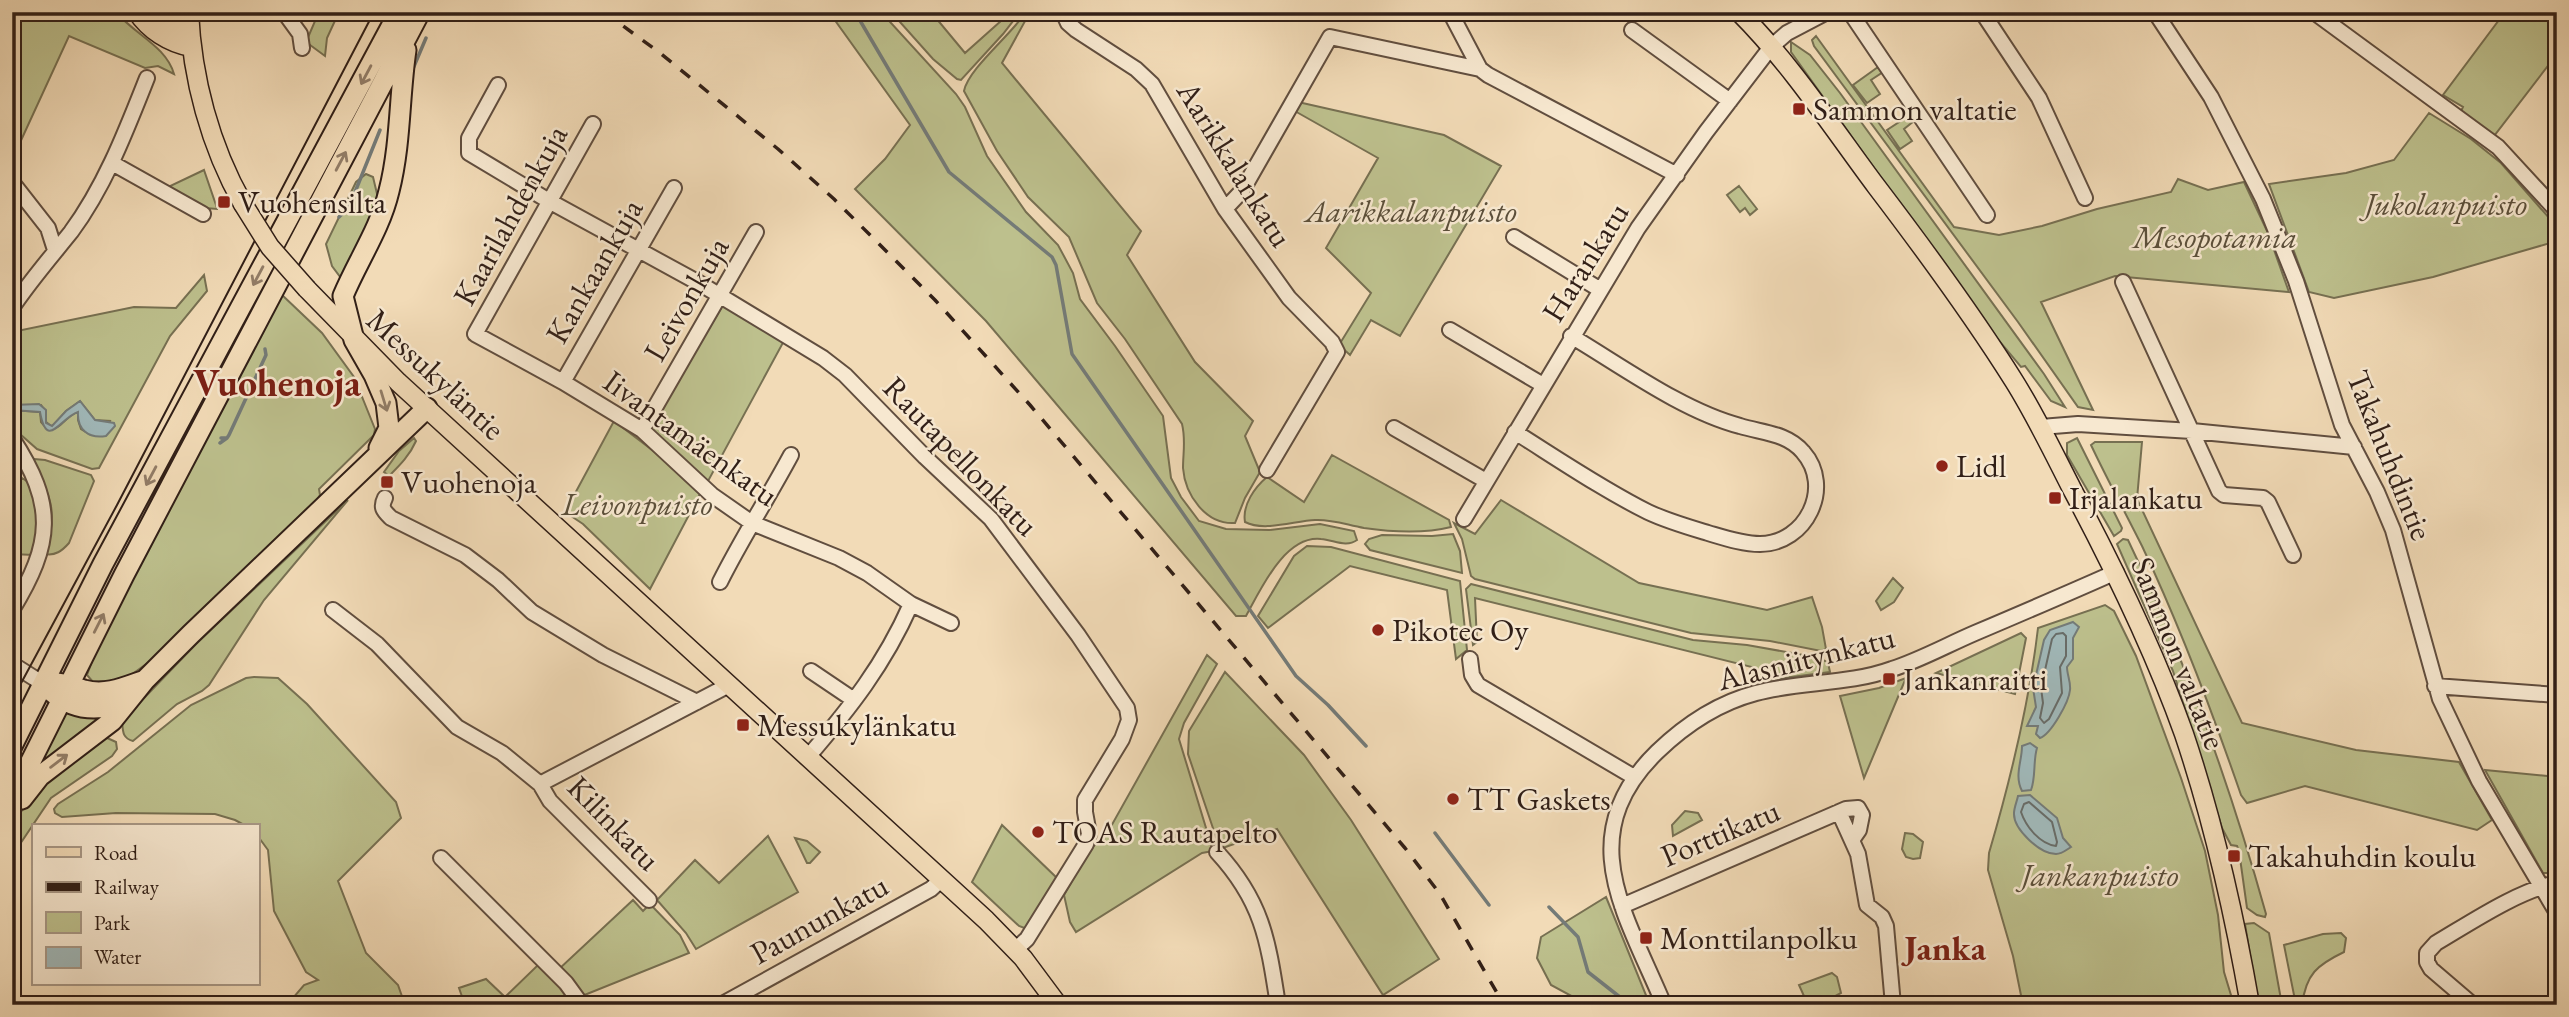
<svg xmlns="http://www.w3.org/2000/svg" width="2569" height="1017" viewBox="0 0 2569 1017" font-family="'EB Garamond',serif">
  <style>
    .green { fill: #bdc08d; stroke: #777052; stroke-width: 2 }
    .water { fill: #a0b8b9; stroke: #747b78; stroke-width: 2 }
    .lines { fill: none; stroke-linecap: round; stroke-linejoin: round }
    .shore { stroke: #686c68; stroke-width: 2 }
    .stream { stroke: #747b78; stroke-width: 3.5 }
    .minor-casing { stroke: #614e3f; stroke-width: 18 }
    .major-casing { stroke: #311f17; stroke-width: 21 }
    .highway-casing { stroke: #311f17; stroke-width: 23 }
    .minor { stroke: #f7e8d0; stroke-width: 14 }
    .major { stroke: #f2dbb7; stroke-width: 18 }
    .highway { stroke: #f2dbb7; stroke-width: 19 }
    .tram { stroke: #311f17; stroke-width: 2 }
    .rail { stroke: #311f17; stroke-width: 3.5; stroke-dasharray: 12 12; stroke-linecap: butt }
    .major-bridge-casing { stroke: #311f17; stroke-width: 21; stroke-linecap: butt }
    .major-bridge { stroke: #f2dbb7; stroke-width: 18 }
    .oneway { stroke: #927d67 }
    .poi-dot { fill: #8f2418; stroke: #f7e8d0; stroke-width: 2.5 }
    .labels { text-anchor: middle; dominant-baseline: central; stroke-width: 5; stroke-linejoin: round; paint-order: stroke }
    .poi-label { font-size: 32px; fill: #311f17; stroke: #f7e8d0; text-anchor: start }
    .street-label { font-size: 32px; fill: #311f17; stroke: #f7e8d0 }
    .park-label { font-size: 32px; font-style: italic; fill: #5b4f3a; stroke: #f7e8d0 }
    .quarter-label { font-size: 35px; font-weight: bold; fill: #7a1f14; stroke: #f7e8d0 }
    .district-label { font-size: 38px; font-weight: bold; fill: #7a1f14; stroke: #f7e8d0 }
  </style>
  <rect width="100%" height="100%" fill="#f2dbb7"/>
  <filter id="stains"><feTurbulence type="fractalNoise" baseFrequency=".00286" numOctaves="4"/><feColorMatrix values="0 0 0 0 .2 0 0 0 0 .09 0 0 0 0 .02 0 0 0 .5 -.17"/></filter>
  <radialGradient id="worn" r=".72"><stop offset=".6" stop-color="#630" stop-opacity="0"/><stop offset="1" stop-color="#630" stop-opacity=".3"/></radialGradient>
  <!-- green -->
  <path class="green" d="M12,12H116C134,34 166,46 174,74L158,66L145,68L69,36L12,160Z
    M324,12H339L327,38L325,56L306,42L315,21Z
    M829,12H881L956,94L965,107L987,156L1026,212L1058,245L1073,273L1080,299L1115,346L1163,416L1171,478L1181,497L1199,521L1226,529L1269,530L1320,524L1354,531L1357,540C1346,548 1334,540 1321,539C1285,535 1261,589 1246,616H1236L986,321L855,189L885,159L910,125Z
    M891,12H931L965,53L1011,12H1020L1003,34L961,80L957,79L933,59Z
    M1026,12H1030L1002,63L1141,231L1127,255L1195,362L1253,421L1245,436L1260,472L1245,498L1235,523C1206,525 1185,495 1183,468C1183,453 1186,440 1182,424L1125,339L1097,303L1069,237L1028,197L997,151L964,91C968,69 1011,35 1026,12Z
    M2505,12H2557V54L2494,136L2461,111L2463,107L2443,95Z
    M1816,36L1954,227L1999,235L2042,226L2097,209L2171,192L2178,179L2208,190L2244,182L2268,233L2289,292L2115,276L2041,302L2093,410L2078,407L2018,322L1814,46L1812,40Z
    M1791,42L1810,55L1840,93L2044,374L2065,407L2051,401L2025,366L2021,367L1990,330L1791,52Z
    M1878,67L1883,72L1871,80L1880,94L1867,103L1853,85Z
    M1298,102L1444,135L1501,166L1400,336L1371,320L1350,355L1339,345L1371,293L1326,248L1378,158L1293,110Z
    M2429,113L2471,139L2501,163L2557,227V241L2433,277L2334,298L2309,292L2269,184L2346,173L2394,160Z
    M1910,115L1914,121L1904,129L1912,141L1900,149L1887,130Z
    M204,170L217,208V209L205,208L168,187Z
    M366,174L373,177L378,198L353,260L341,278L332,266L326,244L356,182Z
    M1739,186L1757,209L1750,215L1745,208L1740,212L1727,195Z
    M204,275L207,291L170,336L99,468L92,469L37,449L12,427V410L40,412L41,422L48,430C61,430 66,415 78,412V420L81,429L91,435L104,436L110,421L95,420L80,401L66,411L52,427L45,421L46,412L41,405H12V332L134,307L176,308Z
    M281,294L322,333L354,377L375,429L374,435L319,489L320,495L311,510L149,662L124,680L93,682L87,675L102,634Z
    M723,305L785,339L707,483L652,431L651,426Z
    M614,421L660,456L700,494L650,589L583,524L565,512Z
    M414,438L416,441C410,455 400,465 389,476L384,472L399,451Z
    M2077,438L2122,528L2121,531L2114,536L2067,455V443Z
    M2095,442H2142L2137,499L2242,723L2356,750L2459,762L2492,820L2477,830L2305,786L2247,803L2241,795C2212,711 2180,626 2142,546C2125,512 2107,479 2091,445Z
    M1332,455L1449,520L1451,527C1423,534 1392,532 1364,528C1347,525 1332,519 1315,520C1294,521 1264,532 1245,522C1242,505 1255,487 1267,477L1304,502Z
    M34,459L45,460L91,475L94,481L69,543C62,551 55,556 45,554C58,514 52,498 33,461Z
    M22,478L28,482L39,513L34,555L12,554C12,536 7,489 22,478Z
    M348,500L264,600L209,685L202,691L177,704L133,741C122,738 123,731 122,721L196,644Z
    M1501,500L1639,583L1767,610L1812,597L1822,627L1826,649L1821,651L1770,641L1691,633L1475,579L1471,576L1462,539L1454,523L1475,534Z
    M1453,534L1460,551L1462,573L1370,550L1365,544L1369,539L1382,535L1432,536Z
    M2123,539L2128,540C2186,661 2230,785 2266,914L2265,917L2257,915L2247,908L2239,851L2237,846L2231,845L2222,828L2173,671L2117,544Z
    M1307,546L1331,547L1460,581L1467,650L1456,659L1447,590L1350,566L1268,628L1258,616L1294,556Z
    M1893,578L1903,588L1894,602L1881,610L1876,601Z
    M1471,584L1693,640L1747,645L1820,658L1828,663L1830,672L1760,681L1752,667L1475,598L1477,642L1473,645L1466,589Z
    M2105,605L2114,611L2136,656L2181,778L2205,851L2218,915L2224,972L2234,1005H2023L2013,956L1988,870L1989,853C2011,778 2029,705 2038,628Z
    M2021,633L2026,638L2015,694L1936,673Z
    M1207,655L1217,664L1184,723L1179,739L1213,851L1202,853L1076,932L1070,922L1064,895L1089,851L1109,830Z
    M1225,672L1304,755L1351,820L1439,959L1383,995L1277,829L1220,849L1188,754L1189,731Z
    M254,677L278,678L307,704L396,802L401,818L338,881L366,953L398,985L405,1005H287L304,985L318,980L306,972L274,911L268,850L257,835V826H246L235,820L215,814L116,813L62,817L55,813L54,809L58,804L108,772L191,705L246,678Z
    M1906,678L1903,685L1864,778L1840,696L1879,688Z
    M68,709L108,719L31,777Z
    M105,737L116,742L117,749L112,756L51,798L12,856V825L38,787Z
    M2485,770L2557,777V873H2543Z
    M1685,811L1698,813L1702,820L1673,836L1672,825Z
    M1002,825L1059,880L1027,929L1019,926L972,882Z
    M1905,833L1913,834L1923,842L1920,858L1913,859L1906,857L1902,849Z
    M768,836L798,892L696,949L686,933L657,900L695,860L719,883Z
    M795,838L807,841L820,852L810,863H807Z
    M1606,897L1650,1005H1588L1551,985L1537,958L1541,937Z
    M633,900L643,911L650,904L680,935L689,953L582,996L559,969Z
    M2254,923L2269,933L2282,1005H2258L2245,924Z
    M2341,933L2346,938L2344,952C2317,965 2306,974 2302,1005H2296L2284,945L2323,934Z
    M538,965L560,983L573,998L557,1005H465L459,988L486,979L505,997Z
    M1832,973L1837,977L1841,993L1819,1005H1808L1799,985Z"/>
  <!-- water -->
  <path class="water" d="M80,401L95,420L114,423L115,426L106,436C88,439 77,429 78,412C60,418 47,451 40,412L12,410V405L39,404L46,410V423L52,426L66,411Z
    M2073,622L2079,627L2073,638V659L2067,667C2067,675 2071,682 2070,690C2069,702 2051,734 2040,738L2036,734L2038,726H2027L2036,707L2033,688L2044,640L2050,630Z
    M2030,743L2037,748C2033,761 2036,777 2031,790L2022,791C2014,775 2022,762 2022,746Z
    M2030,795L2057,818L2063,838L2071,847C2066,850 2062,854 2056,854C2040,854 2013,829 2014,813C2014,808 2017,801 2018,796Z"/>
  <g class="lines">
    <!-- shore -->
    <path class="shore" d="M2063,633L2066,636V656L2060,667L2062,693L2049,719L2044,723L2040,718L2043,703L2041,688L2052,639L2056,634Z
      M2029,802L2052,822L2057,842L2056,846C2040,844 2026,827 2021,812L2024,804Z"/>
    <!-- stream -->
    <path class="stream" d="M855,12L949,172L1052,257L1056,265L1072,354L1296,676L1328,705L1366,746
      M412,71L426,38
      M339,217L349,207L380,130
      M221,438H227L229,435L266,355L265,349
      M220,443L227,438
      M1435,833L1489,905
      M1549,907L1578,937L1588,972L1630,1005"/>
    <!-- minor casing -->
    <g class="minor-casing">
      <path id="minor" d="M284,12L300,34L302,48
        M1063,12L1068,23L1076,30L1136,69L1152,84L1225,209L1289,298L1332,342L1337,352L1267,470
        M1450,12L1480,69
        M1850,12L1987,215
        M1982,12L2039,98L2085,198
        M2155,12L2211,97L2263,199L2296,281L2342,425L2377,492L2393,530L2440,699L2479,781L2557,913
        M2314,12L2498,147L2557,211
        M1632,30L1730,101
        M498,85L469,138V153L549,201L699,283L823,358L845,375L925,457L991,519L1078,635L1127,708L1129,720L1122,739L1085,800V812L1089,834L1086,844L1027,939L1015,950
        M593,124L475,334L563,382L642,430L712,495L752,523L839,558L867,573L911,604L951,623
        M112,163L203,214
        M12,182L48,228L55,250
        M1225,209L1242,191L1330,37L1480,69L1488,75L1677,175
        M1514,237L1599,289
        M2123,282L2219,491L2224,495L2263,498L2268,502L2293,555
        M12,308C30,281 51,257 71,232C105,186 126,131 147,78
        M1450,330L1543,385
        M563,382L674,188
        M2041,427L2078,424L2192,431L2354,447
        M1394,428L1486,481
        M642,430L756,232
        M1515,432C1558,459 1602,489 1648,512C1667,521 1688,527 1708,533C1725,538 1743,544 1760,544C1806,544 1834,487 1803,452C1787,433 1763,433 1740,426C1683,411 1623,367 1571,336
        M12,438C56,505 53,543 12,610
        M385,498C380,508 384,511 391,518L465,555L498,580L532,612L603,655L697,702
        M1464,519L1638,228L1706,132L1771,47L1787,33L1827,12
        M720,582C742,538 768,498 791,455
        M333,610L377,644L457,727L502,753L540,784L727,686
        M1470,659L1472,675L1478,685L1634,777
        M12,664L42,683
        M811,671L854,700
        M2435,686L2557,695
        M807,758C850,708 884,665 911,604
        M540,784L550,801L649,900
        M1839,812L1858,854L1867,905L1882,917L1886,926L1893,1005
        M1217,852C1263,902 1268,941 1278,1005
        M441,858L566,983L582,1005
        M1622,906L1846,809L1858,808L1862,815L1859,830L1852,840
        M721,1005L931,889L942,879
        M1664,1005C1626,914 1571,836 1657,752C1685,725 1718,703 1756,693C1800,681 1848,685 1892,669C1920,660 1947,645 1975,633C2022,613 2069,593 2116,572
        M2473,1005L2431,969L2427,962V953L2436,943C2470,923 2519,890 2557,883"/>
    </g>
    <!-- major casing -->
    <g class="major-casing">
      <path id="major" d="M137,12C149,30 169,43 191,47
        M154,12L167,21L190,29
        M189,12C192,78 210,146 243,204
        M1739,12C1791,64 1832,127 1876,186C1924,249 1972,314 2014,381C2036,416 2054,454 2073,491C2115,570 2154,650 2184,734C2214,823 2234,913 2250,1005
        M307,289L398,382L986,920L1023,958L1058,1005"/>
    </g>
    <!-- highway casing -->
    <g class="highway-casing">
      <path id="highway" d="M379,448L389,428L386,403L374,375L354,340L343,296C358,260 380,229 389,191C401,144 399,97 406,50
        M57,683C68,684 74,687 84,690C106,696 125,687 145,680
        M51,691C75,712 101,712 129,700
        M12,746L103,564L399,12
        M12,799L124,575L420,12
        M22,799L40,776L112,721L145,680L191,634L427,408"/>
    </g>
    <!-- minor -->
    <use href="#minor" class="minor"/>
    <!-- major -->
    <use href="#major" class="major"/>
    <!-- highway -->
    <use href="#highway" class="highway"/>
    <!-- tram -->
    <path class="tram" d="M12,700L117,505L374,12"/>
    <!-- rail -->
    <path class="rail" d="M604,12L660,53L778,149L834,199L935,300L1030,405L1405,848L1440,894L1504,1005"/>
    <!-- major-bridge casing -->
    <g class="major-bridge-casing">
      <path id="major-bridge" d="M243,204L270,247L307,289"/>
    </g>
    <!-- major-bridge -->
    <use href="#major-bridge" class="major-bridge"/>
  </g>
  <!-- one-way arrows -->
  <defs><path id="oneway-shaft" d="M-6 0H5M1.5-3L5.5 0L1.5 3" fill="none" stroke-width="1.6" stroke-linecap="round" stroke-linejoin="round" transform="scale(1.75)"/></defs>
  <g class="oneway">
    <use href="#oneway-shaft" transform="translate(366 75) rotate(118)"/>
    <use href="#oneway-shaft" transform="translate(341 161) rotate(-62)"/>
    <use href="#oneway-shaft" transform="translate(258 276) rotate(118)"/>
    <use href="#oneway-shaft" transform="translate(384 401) rotate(73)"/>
    <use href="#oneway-shaft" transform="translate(151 476) rotate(118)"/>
    <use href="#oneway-shaft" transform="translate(99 623) rotate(-63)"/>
    <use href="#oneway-shaft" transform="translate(59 761) rotate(-37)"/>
  </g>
  <!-- markers -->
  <g class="poi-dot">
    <rect x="1792" y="102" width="14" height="14" rx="3.5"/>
    <rect x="217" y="195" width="14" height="14" rx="3.5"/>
    <circle cx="1942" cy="466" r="7"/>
    <rect x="380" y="475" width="14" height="14" rx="3.5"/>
    <rect x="2048" y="491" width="14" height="14" rx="3.5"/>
    <circle cx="1378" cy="630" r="7"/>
    <rect x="1882" y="672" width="14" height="14" rx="3.5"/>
    <rect x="736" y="718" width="14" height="14" rx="3.5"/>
    <circle cx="1453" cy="799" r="7"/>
    <circle cx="1038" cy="832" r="7"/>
    <rect x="2227" y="849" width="14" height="14" rx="3.5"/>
    <rect x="1639" y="931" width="14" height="14" rx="3.5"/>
  </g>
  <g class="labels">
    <!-- poi labels -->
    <g class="poi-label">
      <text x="1813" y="109">Sammon valtatie</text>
      <text x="238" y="202">Vuohensilta</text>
      <text x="1956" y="466">Lidl</text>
      <text x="401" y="482">Vuohenoja</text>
      <text x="2069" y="498">Irjalankatu</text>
      <text x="1392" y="630">Pikotec Oy</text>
      <text x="1903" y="679">Jankanraitti</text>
      <text x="757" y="725">Messukylänkatu</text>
      <text x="1467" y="799">TT Gaskets</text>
      <text x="1052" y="832">TOAS Rautapelto</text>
      <text x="2248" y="856">Takahuhdin koulu</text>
      <text x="1660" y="938">Monttilanpolku</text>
    </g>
    <!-- street labels -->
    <g class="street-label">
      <text transform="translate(1235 164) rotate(58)">Aarikkalankatu</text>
      <text transform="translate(510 215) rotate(-61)">Kaarilahdenkuja</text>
      <text transform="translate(1585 262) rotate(-58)">Harankatu</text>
      <text transform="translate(594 271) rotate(-60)">Kankaankuja</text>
      <text transform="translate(686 299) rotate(-60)">Leivonkuja</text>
      <text transform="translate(436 374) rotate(43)">Messukyläntie</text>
      <text transform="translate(691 438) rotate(36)">Iivantamäenkatu</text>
      <text transform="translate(2390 455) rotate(68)">Takahuhdintie</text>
      <text transform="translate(961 456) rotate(46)">Rautapellonkatu</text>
      <text transform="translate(2179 653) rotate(68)">Sammon valtatie</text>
      <text transform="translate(1806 658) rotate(-14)">Alasniitynkatu</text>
      <text transform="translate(614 823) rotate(46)">Kilinkatu</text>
      <text transform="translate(1720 833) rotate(-23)">Porttikatu</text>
      <text transform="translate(819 919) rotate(-29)">Paununkatu</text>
    </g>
    <!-- park labels -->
    <g class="park-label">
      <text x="2446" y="204">Jukolanpuisto</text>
      <text x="1411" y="211">Aarikkalanpuisto</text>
      <text x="2215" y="237">Mesopotamia</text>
      <text x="637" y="504">Leivonpuisto</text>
      <text x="2100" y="875">Jankanpuisto</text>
    </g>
    <!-- quarter labels -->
    <g class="quarter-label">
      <text x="1945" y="947">Janka</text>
    </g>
    <!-- district labels -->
    <g class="district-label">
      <text x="277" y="382">Vuohenoja</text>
    </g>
  </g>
  <!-- margin -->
  <rect width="2569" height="1017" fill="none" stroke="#f2dbb7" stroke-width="42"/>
  <rect x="14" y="14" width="2541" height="989" fill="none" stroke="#311f17" stroke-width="3.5"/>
  <rect x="21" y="21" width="2527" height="975" fill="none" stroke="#311f17" stroke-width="2"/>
  <!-- legend -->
  <rect x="32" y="824" width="228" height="161" fill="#f7e8d0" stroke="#a89886" stroke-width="2"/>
  <rect x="46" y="847" width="35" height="10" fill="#f2dbb7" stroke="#a89886" stroke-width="2"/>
  <text x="94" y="860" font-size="21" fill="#311f17">Road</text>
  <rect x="46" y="882" width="35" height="10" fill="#311f17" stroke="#a89886" stroke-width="2"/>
  <text x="94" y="894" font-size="21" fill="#311f17">Railway</text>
  <rect x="46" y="912" width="35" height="21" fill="#bdc08d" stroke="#a89886" stroke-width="2"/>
  <text x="94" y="930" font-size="21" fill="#311f17">Park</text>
  <rect x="46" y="947" width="35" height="21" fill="#a0b8b9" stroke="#a89886" stroke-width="2"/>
  <text x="94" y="964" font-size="21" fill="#311f17">Water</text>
  <rect width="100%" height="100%" filter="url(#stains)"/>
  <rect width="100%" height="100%" fill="url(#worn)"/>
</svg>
